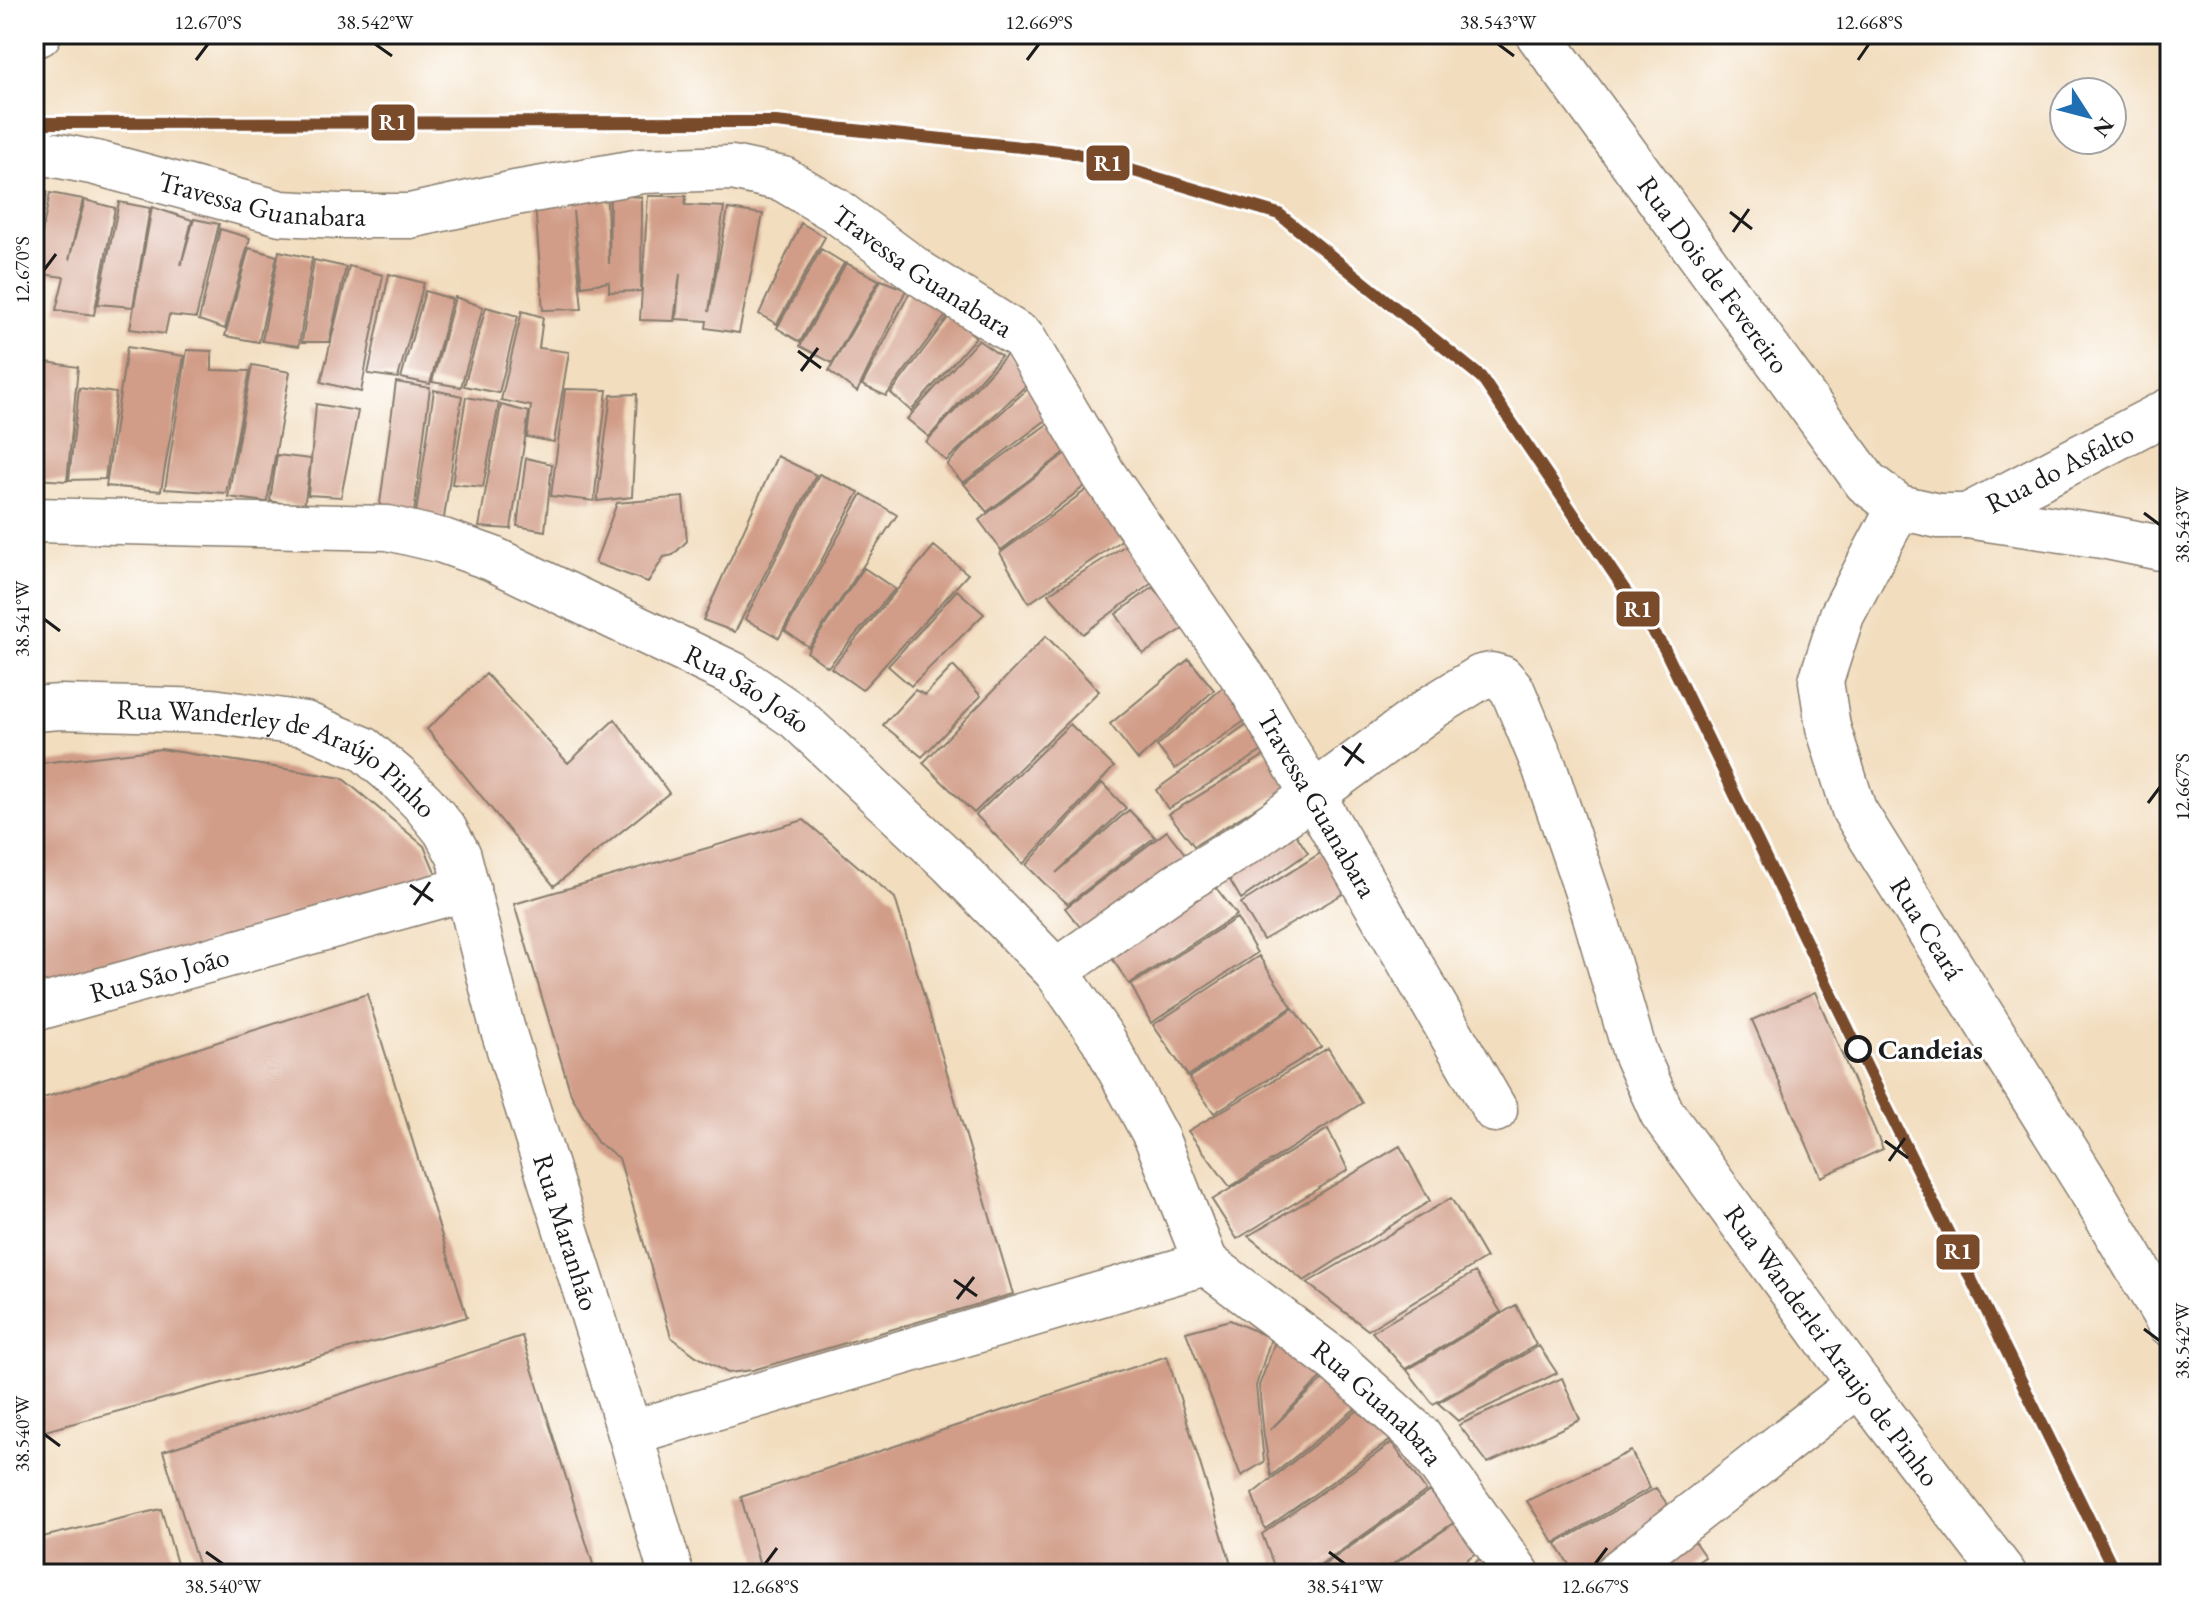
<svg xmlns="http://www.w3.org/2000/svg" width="2204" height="1608" viewBox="0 0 2204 1608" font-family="'EB Garamond',serif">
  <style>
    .building { fill: #d19d88 }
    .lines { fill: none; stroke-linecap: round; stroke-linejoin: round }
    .minor-casing { stroke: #877c6d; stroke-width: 47 }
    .minor { stroke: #fff; stroke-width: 44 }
    .rail-1-casing { stroke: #fff; stroke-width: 18 }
    .rail-1 { stroke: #7a4b2a; stroke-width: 12 }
    .ticks { fill: none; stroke: #1c1c1c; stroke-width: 3 }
    .stop-dot { fill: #fff; stroke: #1c1c1c; stroke-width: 4 }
    .labels { text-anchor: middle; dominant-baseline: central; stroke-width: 6; stroke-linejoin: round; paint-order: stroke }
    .street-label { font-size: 28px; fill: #1c1c1c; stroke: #fff }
    .stop-label { font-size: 28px; font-weight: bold; fill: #1c1c1c; stroke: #fff; text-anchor: start }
    .line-badge { stroke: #fff; stroke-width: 3 }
    .badge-label { font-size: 22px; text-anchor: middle; font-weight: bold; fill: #fff }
    .neatline { fill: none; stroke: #1c1c1c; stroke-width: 3 }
    .ticks-label { font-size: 20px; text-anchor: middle; fill: #1c1c1c }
  </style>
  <rect width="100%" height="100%" fill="#fff"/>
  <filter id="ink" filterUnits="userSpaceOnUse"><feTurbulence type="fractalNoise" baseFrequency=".0125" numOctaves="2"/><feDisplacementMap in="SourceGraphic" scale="16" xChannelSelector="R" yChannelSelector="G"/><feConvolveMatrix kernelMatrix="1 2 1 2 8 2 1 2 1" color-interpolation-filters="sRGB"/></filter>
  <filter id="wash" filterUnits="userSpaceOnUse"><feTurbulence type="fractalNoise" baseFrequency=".006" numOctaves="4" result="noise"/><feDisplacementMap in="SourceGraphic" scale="32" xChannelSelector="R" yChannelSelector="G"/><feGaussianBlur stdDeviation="1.8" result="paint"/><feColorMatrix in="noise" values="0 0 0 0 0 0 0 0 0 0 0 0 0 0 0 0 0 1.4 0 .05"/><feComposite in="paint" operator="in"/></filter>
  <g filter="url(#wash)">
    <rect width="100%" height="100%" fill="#f2ddbe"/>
    <g id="blocks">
      <!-- building -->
      <path class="building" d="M34,188L47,192L35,251H34Z
        M50,193L83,199L69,260L85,200L115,208L94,315L56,310L64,277L34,273Z
        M610,195L642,197L641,291L609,292V282L582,286L573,211L582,309L543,310L535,204L574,205L573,199L607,196L609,264Z
        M648,196H686L685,205L724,207L709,312L728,209L763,214L739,333L706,328L707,321L676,319L680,274L674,321L640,320Z
        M119,202L150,208L133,307L98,304Z
        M152,207L192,220L181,265L194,219L219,224L196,318L169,315L165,334L130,329Z
        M801,223L825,237L777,324L759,314Z
        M220,229L250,238L225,329L199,320Z
        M249,248L277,256L259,342L225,336Z
        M821,249L844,263L800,342L777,328Z
        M279,251L312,258L299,346L262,341Z
        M314,260L346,267L329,342H302Z
        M846,263L879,280L832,363L800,346Z
        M349,266L383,275L361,392L321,382Z
        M389,274L424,283L398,378L368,374Z
        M881,280L906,290L857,392L829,371Z
        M913,286L950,310L886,396L862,385Z
        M425,291L452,299L430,384L401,378Z
        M455,297L483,307L461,387L432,382Z
        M486,307L518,316L499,393L464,386Z
        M522,311L543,317L539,348L569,352L554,442L527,437L531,406L501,400Z
        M950,315L976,337L911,411L891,393Z
        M978,340L1001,356L929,437L907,419Z
        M127,347L184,356L161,491L106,486Z
        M187,350L212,351V370L250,371L226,493L165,489Z
        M1008,353L1033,379L946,461L926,442Z
        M34,360L78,367L67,481L34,479Z
        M252,365L290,372L267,502L228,497Z
        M396,382L430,388L413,520L379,511Z
        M1033,384L1054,414L963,483L947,465L963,447Z
        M79,388L116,393L105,479L69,480Z
        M565,389L607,390L594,501L551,496Z
        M434,390L462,396L444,518L415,520Z
        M637,394L632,497L597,501L611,395Z
        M466,397L499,403L483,487L452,484Z
        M316,404L358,411L341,497L308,495Z
        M501,405L529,412L511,529L479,527Z
        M1056,418L1076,444L987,512L964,484Z
        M1076,445L1094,479L1001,550L979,520Z
        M277,455L311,459L304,507L270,501Z
        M777,456L816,475L735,632L703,620Z
        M526,458L552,464L545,531L517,526Z
        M819,474L859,492L779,638L745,619Z
        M1096,483L1129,535L1029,603L1000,553Z
        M862,494L897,515L809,647L785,631Z
        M683,497L687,541L673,555L664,557L648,582L595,563L617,503Z
        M1134,540L1160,577L1083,634L1048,594Z
        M934,546L968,574L862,690L831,668Z
        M864,568L895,589L828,667L807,652Z
        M1163,580L1191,624L1143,654L1116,614Z
        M957,590L984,614L911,686L888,666Z
        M1046,636L1099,691L974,813L923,763Z
        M1189,659L1214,690L1138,760L1110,724Z
        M953,666L981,696L922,757L883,725L915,690L925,695Z
        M486,674L568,763L615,719L669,793L554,886L427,729Z
        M1231,680L1252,716L1175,769L1157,746Z
        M1255,718L1272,745L1168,809L1156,790Z
        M1070,724L1114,767L1023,864L976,815Z
        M161,749L342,778L424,846L439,881L34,991V764Z
        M1270,752L1288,788L1194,846L1169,814Z
        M1102,783L1126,808L1056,873L1129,810L1155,837L1068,904L1044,883L1026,865Z
        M804,820L895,898L1013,1294L753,1370L728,1373L696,1356L671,1337L619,1158L597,1142L571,1094L514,904Z
        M1291,827L1308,853L1241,899L1224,870Z
        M1167,831L1197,869L1092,942L1065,908Z
        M1335,844L1360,884L1263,940L1241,903Z
        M1207,876L1237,915L1129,984L1103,945Z
        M1237,918L1257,953L1151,1023L1131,985Z
        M1259,956L1292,1007L1188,1076L1153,1025Z
        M1815,992L1883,1149L1821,1177L1752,1020Z
        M367,994L467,1317L34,1434V1101Z
        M1293,1008L1321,1047L1214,1113L1189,1078Z
        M1328,1048L1362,1103L1230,1187L1188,1131Z
        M1328,1129L1348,1170L1237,1239L1212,1200Z
        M1400,1146L1430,1201L1304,1281L1248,1236Z
        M1451,1198L1486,1258L1368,1330L1307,1283Z
        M1475,1272L1501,1312L1405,1369L1372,1332Z
        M1516,1305L1536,1345L1433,1404L1407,1370Z
        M1230,1320L1271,1338L1256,1386L1264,1462L1241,1476L1186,1332Z
        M522,1336L596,1574H201L163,1451Z
        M1276,1339L1324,1374L1270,1430L1327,1375L1359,1406L1271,1476L1264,1436L1259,1386Z
        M1539,1346L1557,1373L1458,1421L1438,1403Z
        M1167,1356L1234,1574H762L741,1497Z
        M1562,1378L1580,1420L1488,1463L1459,1425Z
        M1362,1407L1391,1440L1265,1529L1252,1494Z
        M1392,1443L1426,1491L1308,1574H1277L1262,1534Z
        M1631,1451L1650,1488L1554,1543L1527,1501Z
        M1656,1488L1676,1517L1601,1574H1575L1556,1544Z
        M1430,1491L1456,1521L1378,1574H1311Z
        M161,1509L180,1574H34V1539Z
        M1456,1522L1481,1549L1447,1574H1380Z
        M1687,1531L1705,1557L1680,1574H1635Z
        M1489,1552L1504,1574H1459Z"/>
    </g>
  </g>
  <g filter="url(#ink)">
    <use href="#blocks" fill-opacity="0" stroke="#877c6d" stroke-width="2"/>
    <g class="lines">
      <!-- minor casing -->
      <g class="minor-casing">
        <g id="minor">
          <path id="s1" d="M1538,34L1866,482L1899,507L1939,516H1967L2170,410"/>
          <path d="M34,35L39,34"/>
          <path id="s2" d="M34,151L96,163L281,213L339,216H410L515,193L642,171L732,168L783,179L835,210L921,274L1023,338L1104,475L1252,690L1495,1110"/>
          <path id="s3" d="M1899,507L1842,615L1821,681L1828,727L1854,810L2095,1197L2170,1324"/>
          <path d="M1967,516L2102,536L2170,550"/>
          <path id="s4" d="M34,520L388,528L443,541L491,558L733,674L797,718L952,864L1056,971L1103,1039L1157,1139L1206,1263"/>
          <path id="s5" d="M34,709L60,707L212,711L305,724L364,749L397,777L423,803L445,830L459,856L502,1027L630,1433L671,1574"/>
          <path id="s6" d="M1056,971L1181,883L1252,839L1434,706L1481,677L1491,675L1502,678L1512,689L1544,766L1594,913L1635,1053L1662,1113L1859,1384L2004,1574"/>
          <path id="s7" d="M34,1009L468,888"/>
          <path id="s8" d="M1206,1263L1336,1361L1419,1436L1518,1574"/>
          <path d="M630,1433L1206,1263"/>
          <path d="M1616,1574L1859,1384"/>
        </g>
      </g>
      <!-- minor -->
      <use href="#minor" class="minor"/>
      <!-- rail-1 casing -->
      <g class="rail-1-casing">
        <path id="rail-1" d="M34,123L776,122L1070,152L1279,214L1481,377L1664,648L1858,1049L2116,1574"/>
      </g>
      <!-- rail-1 -->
      <use href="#rail-1" class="rail-1"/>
    </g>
  </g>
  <!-- ticks -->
  <path class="ticks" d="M375,44L392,56M1498,44L1514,56M196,60L208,44M1027,60L1039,44M1858,60L1869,44M1730,212L1752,229M1733,232L1749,209M44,270L56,254M798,351L821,368M801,371L818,348M2144,513L2160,525M44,619L60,631M1342,746L1364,763M1345,766L1361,743M2148,803L2160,787M410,885L433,901M414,905L430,882M1885,1141L1908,1158M1889,1161L1905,1138M954,1280L977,1296M957,1299L974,1277M2144,1329L2160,1341M44,1434L60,1446M206,1552L223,1564M1329,1552L1345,1564M765,1564L777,1548M1595,1564L1607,1548"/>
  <!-- markers -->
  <circle class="stop-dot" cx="1858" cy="1049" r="12"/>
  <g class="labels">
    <!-- street labels -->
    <g class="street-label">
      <text stroke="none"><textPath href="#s2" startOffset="234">Travessa Guanabara</textPath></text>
      <text stroke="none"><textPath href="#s2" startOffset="930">Travessa Guanabara</textPath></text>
      <text stroke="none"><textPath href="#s1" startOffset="298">Rua Dois de Fevereiro</textPath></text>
      <text stroke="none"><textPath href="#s1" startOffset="770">Rua do Asfalto</textPath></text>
      <text stroke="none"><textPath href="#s4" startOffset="750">Rua São João</textPath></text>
      <text stroke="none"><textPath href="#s5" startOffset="256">Rua Wanderley de Araújo Pinho</textPath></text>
      <text stroke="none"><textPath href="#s2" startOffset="1602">Travessa Guanabara</textPath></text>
      <text stroke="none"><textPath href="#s3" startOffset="464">Rua Ceará</textPath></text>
      <text stroke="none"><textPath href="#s7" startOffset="130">Rua São João</textPath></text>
      <text stroke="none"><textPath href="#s5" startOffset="872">Rua Maranhão</textPath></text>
      <text stroke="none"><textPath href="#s6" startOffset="1292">Rua Wanderlei Araujo de Pinho</textPath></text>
      <text stroke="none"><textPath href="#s8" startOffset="222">Rua Guanabara</textPath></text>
    </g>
    <!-- stop labels -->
    <g class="stop-label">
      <text x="1878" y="1049">Candeias</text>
    </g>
  </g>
  <g class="line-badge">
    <rect x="370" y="103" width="46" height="39" rx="8" fill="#7a4b2a"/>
    <rect x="1085" y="144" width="46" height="38" rx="8" fill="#7a4b2a"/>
    <rect x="1615" y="590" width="46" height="38" rx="8" fill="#7a4b2a"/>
    <rect x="1935" y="1233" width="46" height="38" rx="8" fill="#7a4b2a"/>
  </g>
  <g class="badge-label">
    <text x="393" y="130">R1</text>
    <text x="1108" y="171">R1</text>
    <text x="1638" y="617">R1</text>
    <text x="1958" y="1259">R1</text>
  </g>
  <!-- margin -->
  <rect width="2204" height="1608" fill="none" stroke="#fff" stroke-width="88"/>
  <!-- north arrow -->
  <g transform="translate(2088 116) rotate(126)"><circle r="38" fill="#ffffff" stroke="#a4a4a4" stroke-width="2"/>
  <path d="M0-6L14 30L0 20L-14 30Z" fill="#1f6fb2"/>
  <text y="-12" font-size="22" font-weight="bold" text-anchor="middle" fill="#1c1c1c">N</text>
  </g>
  <rect x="44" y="44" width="2116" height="1520" class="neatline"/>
  <g class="ticks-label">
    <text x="208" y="29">12.670°S</text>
    <text x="375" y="29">38.542°W</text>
    <text x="1039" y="29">12.669°S</text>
    <text x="1498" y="29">38.543°W</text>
    <text x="1869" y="29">12.668°S</text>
    <text transform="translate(22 270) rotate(-90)" y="7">12.670°S</text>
    <text transform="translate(2182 525) rotate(-90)" y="7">38.543°W</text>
    <text transform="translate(22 619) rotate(-90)" y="7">38.541°W</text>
    <text transform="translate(2182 787) rotate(-90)" y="7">12.667°S</text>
    <text transform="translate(2182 1341) rotate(-90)" y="7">38.542°W</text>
    <text transform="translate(22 1434) rotate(-90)" y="7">38.540°W</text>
    <text x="223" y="1593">38.540°W</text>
    <text x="765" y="1593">12.668°S</text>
    <text x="1345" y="1593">38.541°W</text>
    <text x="1595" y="1593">12.667°S</text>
  </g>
</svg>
